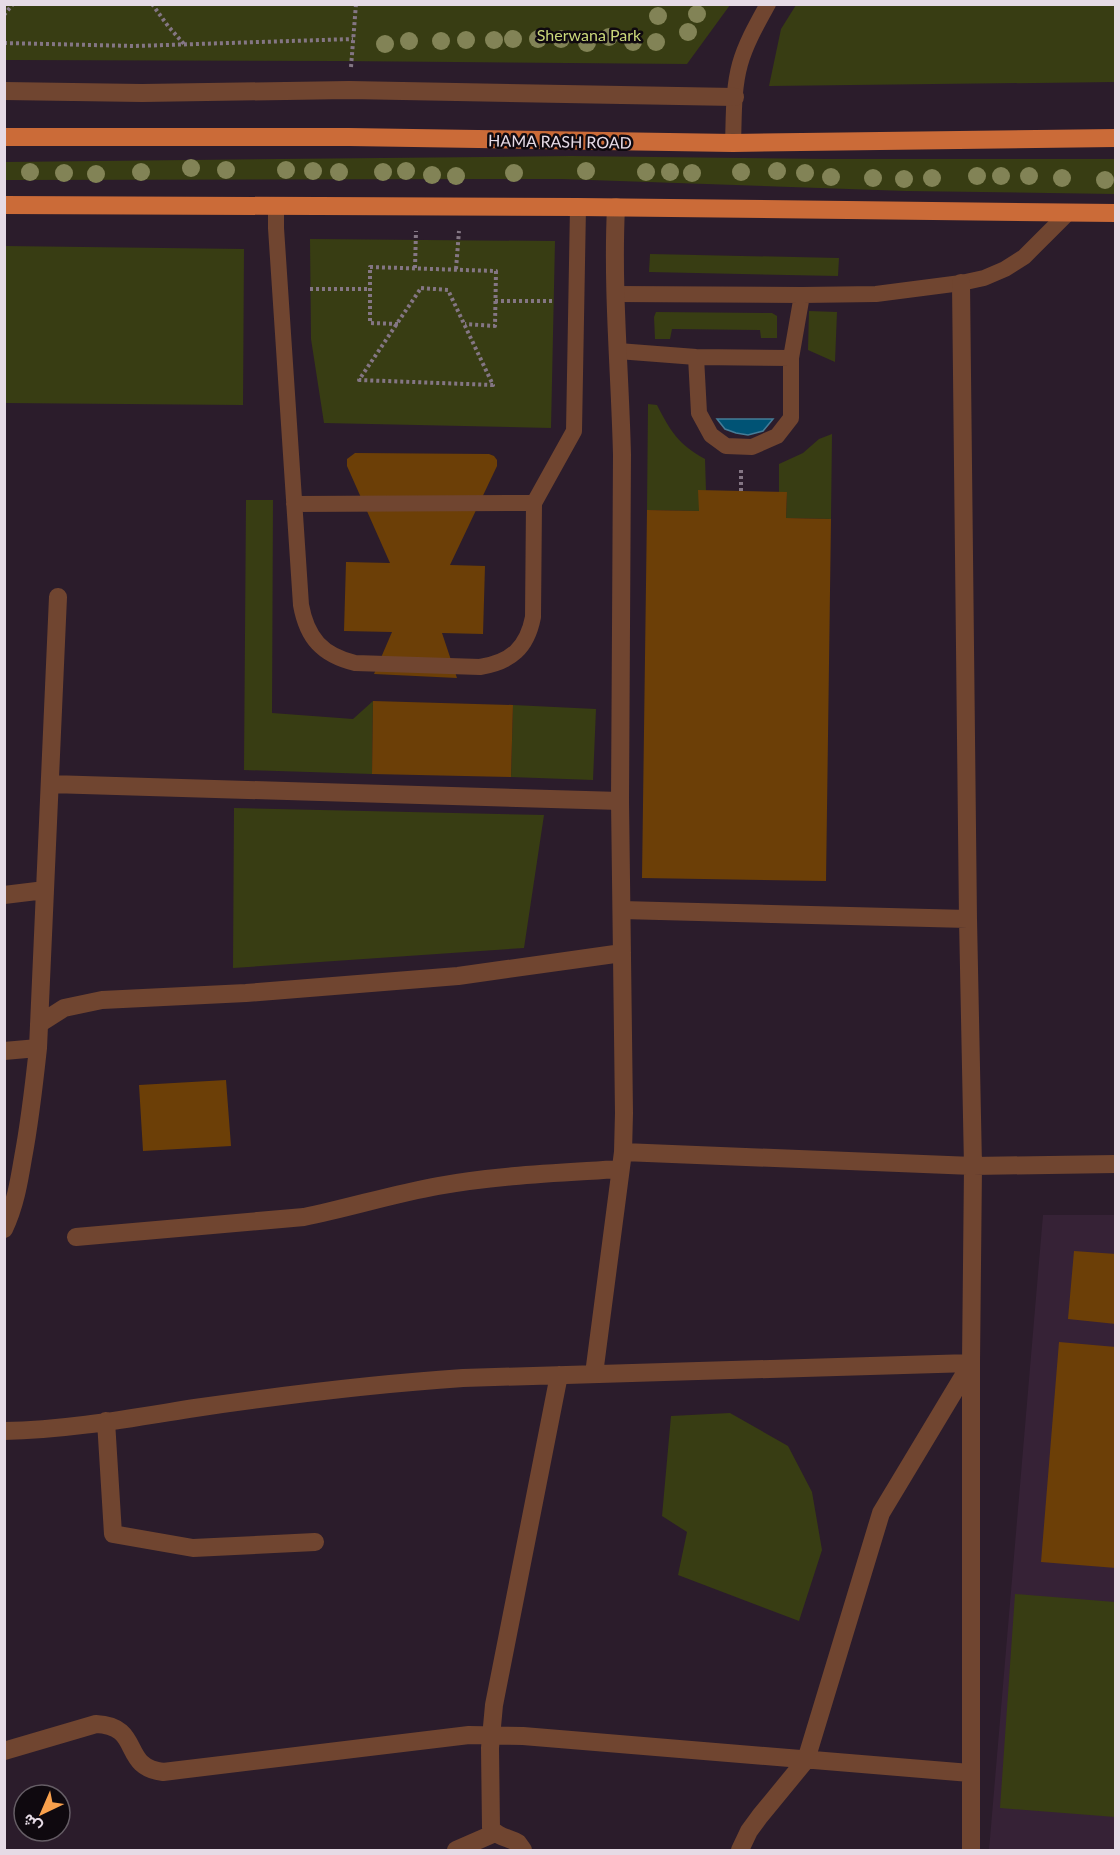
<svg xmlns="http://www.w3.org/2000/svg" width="1120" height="1855" viewBox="0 0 1120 1855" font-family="Lato,Vazirmatn,sans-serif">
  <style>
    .built { fill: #362236 }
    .green { fill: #383d13 }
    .water { fill: #005375; stroke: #457c97; stroke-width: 1.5 }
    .building { fill: #6c3f07 }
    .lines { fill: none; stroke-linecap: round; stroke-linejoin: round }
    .path { stroke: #847684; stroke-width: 4; stroke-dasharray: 3 3; stroke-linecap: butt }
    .service { stroke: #704530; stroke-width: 16 }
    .minor { stroke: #704530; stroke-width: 18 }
    .trunk { stroke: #cb6b38; stroke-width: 18 }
    .tree { fill: #828356 }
    .labels { text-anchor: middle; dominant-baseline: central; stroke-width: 5; stroke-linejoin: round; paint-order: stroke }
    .park-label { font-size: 16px; fill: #cad87a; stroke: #0f090f }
    .street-label { font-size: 16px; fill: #e6dbe6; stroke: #0f090f }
  </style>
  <rect width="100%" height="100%" fill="#2b1c2b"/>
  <!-- built -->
  <path class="built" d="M1043,1215H1115V1850H989Z"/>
  <!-- green -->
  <path class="green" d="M5,4H730V5L687,64L339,61L5,60Z
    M796,5H1115V82L769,86L781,29Z
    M571,156L827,159H1115V194L906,191L561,179L4,180L5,162Z
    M310,239L555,241L551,428L324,423L311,339Z
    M5,246L244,249L243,405L5,403Z
    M650,254L839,258L838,276L649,272Z
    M809,311L837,312L835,362L808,350Z
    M656,312L772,313L777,316V338H761L760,330L672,329L670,339H655L654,317Z
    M648,404L657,405C671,432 678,444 705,459L706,491H699V511L647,510Z
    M832,434L831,519L786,518L787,492H779V464L803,453L819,439Z
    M246,500H273L272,713L353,719L373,701L372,774L244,770Z
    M513,705L596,709L593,780L511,777Z
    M234,808L544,815L524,948L233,968Z
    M730,1413L788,1446L812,1492L822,1550L799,1621L678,1575L687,1532L662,1516L671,1416Z
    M1015,1594L1115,1602V1817L1000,1808Z"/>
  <!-- water -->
  <path class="water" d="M717,419H773L763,431L748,435L736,433L725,429Z"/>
  <!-- building -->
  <path class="building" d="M355,453L489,454L494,456L497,460V466L450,565L485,566L483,634L442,633L457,678L374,674L392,632L344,631L346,562L390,563L347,466V459Z
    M698,490L787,492L786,518L831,519L826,881L642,878L647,510L699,511Z
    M373,701L513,705L511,777L372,774Z
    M226,1080L231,1146L143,1151L139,1085Z
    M1074,1251L1116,1254V1324L1068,1319Z
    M1059,1342L1116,1347V1568L1041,1562Z"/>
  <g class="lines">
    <!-- path -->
    <path class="path" d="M152,4L168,26L184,44
      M4,15L13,4
      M4,43L135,46L353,39
      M351,67L356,4
      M415,268L416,231
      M456,269L459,231
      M421,288L448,290L493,385L359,380Z
      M310,289H370
      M495,301H553
      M398,324L370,323V267L496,271L495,326L465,324
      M741,491V469"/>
    <!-- service -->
    <path class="service" d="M733,143C734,117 733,89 740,64C746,43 757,24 768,4
      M276,205V228L301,605C307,638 322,655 355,663L480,667C511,662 527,648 533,617L534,503L574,431L578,207
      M615,294L802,295L876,294L961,283L984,278L1005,269L1024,257L1069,212
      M618,351L696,357L791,358
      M696,357L699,413L711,435L726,446L752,447L777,436L791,418V358L802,295
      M294,504L534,503"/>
    <!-- minor -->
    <path class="minor" d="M4,91L142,93L349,90L735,97
      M961,283L968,919L973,1166L971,1363V1850
      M50,784L620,801
      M4,895L45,890
      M622,910L968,919
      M39,1024L64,1008L102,1000L246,993L458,976L622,953
      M4,1051L38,1048
      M623,1152L973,1166L1116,1164
      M4,1229C15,1206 19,1182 23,1158C30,1121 34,1085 38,1048L58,597
      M76,1237L304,1217C349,1208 393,1194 438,1186C498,1175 559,1173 620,1169
      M594,1374L623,1152L624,1113L620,801L622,455C620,372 612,290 616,207
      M106,1421L113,1534L193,1548L315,1542
      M4,1431C68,1430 132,1418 195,1408C284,1395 373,1384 463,1378L971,1363
      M4,1751L96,1724C143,1726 120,1767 163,1772L469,1735L523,1736L970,1773
      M456,1850L495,1833
      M523,1850L518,1843C508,1837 498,1838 491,1828L490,1748L494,1705L559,1375
      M740,1850L749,1831L760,1816L806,1760L881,1513L970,1365"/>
    <!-- trunk -->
    <path class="trunk" d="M4,137H349L733,143L1116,138
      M4,205L578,207L1116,213"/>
  </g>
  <!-- trees -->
  <g class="tree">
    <circle cx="697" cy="14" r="9"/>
    <circle cx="658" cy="16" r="9"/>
    <circle cx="688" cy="32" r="9"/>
    <circle cx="609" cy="37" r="9"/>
    <circle cx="513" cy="39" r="9"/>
    <circle cx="538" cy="39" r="9"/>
    <circle cx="561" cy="39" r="9"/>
    <circle cx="466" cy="40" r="9"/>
    <circle cx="494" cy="40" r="9"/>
    <circle cx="409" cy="41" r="9"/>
    <circle cx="441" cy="41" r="9"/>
    <circle cx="633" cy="42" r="9"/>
    <circle cx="656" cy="42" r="9"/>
    <circle cx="587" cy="43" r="9"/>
    <circle cx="385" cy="44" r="9"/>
    <circle cx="191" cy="168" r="9"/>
    <circle cx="226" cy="170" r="9"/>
    <circle cx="286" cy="170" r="9"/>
    <circle cx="313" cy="171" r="9"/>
    <circle cx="406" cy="171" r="9"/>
    <circle cx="586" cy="171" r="9"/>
    <circle cx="777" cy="171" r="9"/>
    <circle cx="30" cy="172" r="9"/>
    <circle cx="141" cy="172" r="9"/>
    <circle cx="339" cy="172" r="9"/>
    <circle cx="383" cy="172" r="9"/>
    <circle cx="646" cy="172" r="9"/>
    <circle cx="670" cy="172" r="9"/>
    <circle cx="741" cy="172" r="9"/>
    <circle cx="64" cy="173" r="9"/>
    <circle cx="514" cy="173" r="9"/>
    <circle cx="692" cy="173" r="9"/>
    <circle cx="805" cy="173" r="9"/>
    <circle cx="96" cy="174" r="9"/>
    <circle cx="432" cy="175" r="9"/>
    <circle cx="456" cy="176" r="9"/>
    <circle cx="977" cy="176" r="9"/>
    <circle cx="1001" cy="176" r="9"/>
    <circle cx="1029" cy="176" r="9"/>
    <circle cx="831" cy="177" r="9"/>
    <circle cx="873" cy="178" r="9"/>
    <circle cx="932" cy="178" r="9"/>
    <circle cx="1062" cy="178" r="9"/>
    <circle cx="904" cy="179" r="9"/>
    <circle cx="1105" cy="180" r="9"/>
  </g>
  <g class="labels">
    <!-- park labels -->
    <g class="park-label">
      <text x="589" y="34">Sherwana Park</text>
    </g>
    <!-- street labels -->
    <g class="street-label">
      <text transform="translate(560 141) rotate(1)">HAMA RASH ROAD</text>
    </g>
  </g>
  <!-- border -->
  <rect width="1120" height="1855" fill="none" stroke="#e6dbe6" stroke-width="12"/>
  <!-- north arrow -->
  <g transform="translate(42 1813) rotate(224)"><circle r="28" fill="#0f090f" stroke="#655d65" stroke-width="1.5"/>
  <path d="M0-4.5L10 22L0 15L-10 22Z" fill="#f9a04c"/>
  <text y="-9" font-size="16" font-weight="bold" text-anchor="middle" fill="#e6dbe6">ش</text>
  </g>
</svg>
